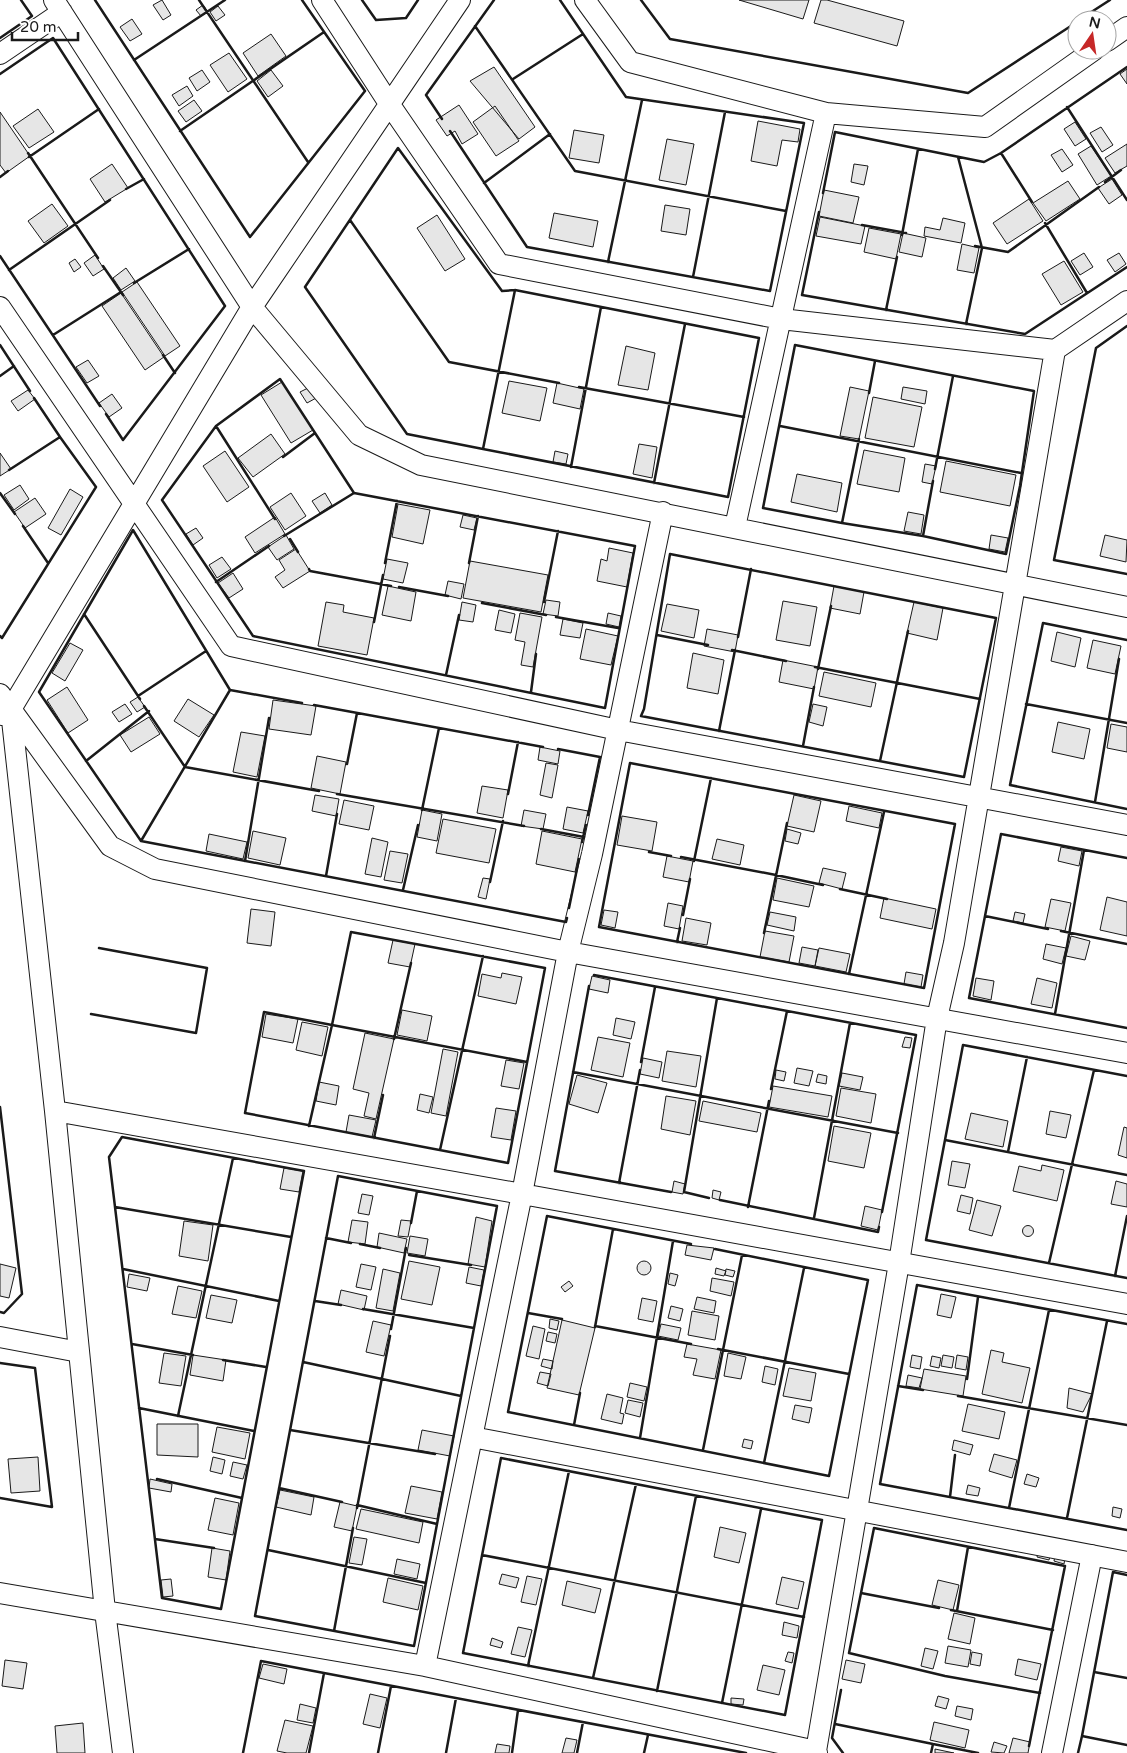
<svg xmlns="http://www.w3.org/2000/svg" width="1127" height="1753" viewBox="0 0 1127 1753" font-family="'Varela Round',sans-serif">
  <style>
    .building { fill: #e6e6e6; stroke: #1a1a1a }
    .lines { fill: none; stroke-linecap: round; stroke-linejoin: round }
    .street-casing { stroke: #1a1a1a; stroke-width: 22 }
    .street { stroke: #fff; stroke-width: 20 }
    .wall { stroke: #1a1a1a; stroke-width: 2.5 }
  </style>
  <rect width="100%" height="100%" fill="#fff"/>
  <!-- building -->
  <path class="building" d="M162,0L171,15L163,20L153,5Z
    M739,0H809L803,19Z
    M821,0H827L904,21L897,46L814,23Z
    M203,5L208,12L201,16L196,10Z
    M218,6L225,15L216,21L210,12Z
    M132,19L142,34L130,41L120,27Z
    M271,34L286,56L258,76L243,53Z
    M229,53L247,79L228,92L210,65Z
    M494,67L535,127L519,139L470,81Z
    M1127,69V84L1120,74Z
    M202,70L210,82L197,91L189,78Z
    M271,70L283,86L268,97L257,81Z
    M187,86L193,96L179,106L172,95Z
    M194,100L202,111L186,122L178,111Z
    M459,105L478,134L462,144L455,131L447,136L436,120Z
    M495,106L519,141L496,156L473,122Z
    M38,109L54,132L29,148L13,126Z
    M0,112L30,156L6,173L0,165Z
    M758,121L800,129L798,142L782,140L777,166L751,161Z
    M1075,122L1086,139L1075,146L1064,129Z
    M1101,127L1113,145L1102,152L1090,133Z
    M574,130L604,135L599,163L569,158Z
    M667,139L694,144L686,185L659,180Z
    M1127,144V166L1115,173L1105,158Z
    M1091,146L1111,176L1097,185L1078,154Z
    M1062,149L1073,165L1062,172L1051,155Z
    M112,164L128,188L105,202L90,179Z
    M854,164L868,166L864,185L851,182Z
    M1112,179L1122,195L1109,204L1098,188Z
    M1068,181L1080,199L1046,221L1033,203Z
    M824,190L859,197L853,223L819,216Z
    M1029,199L1043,221L1007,244L993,223Z
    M52,204L68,226L44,243L28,221Z
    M665,205L690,209L686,235L661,231Z
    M554,213L598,221L593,247L549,238Z
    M437,215L465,259L445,271L417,228Z
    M820,217L865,226L861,244L816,236Z
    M943,218L965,223L961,243L924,236L925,227L940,230Z
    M869,228L901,234L896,259L864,252Z
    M903,233L926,238L922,257L899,252Z
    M962,244L979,248L974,273L957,270Z
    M1084,253L1093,267L1080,275L1071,261Z
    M1119,253L1126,264L1115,272L1107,260Z
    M95,255L104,269L93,276L84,263Z
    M75,259L81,267L74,272L69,263Z
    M1064,261L1083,292L1061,305L1042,274Z
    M126,268L135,281L121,290L113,278Z
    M137,282L180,346L165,356L122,292Z
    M121,293L164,357L145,370L102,306Z
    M626,346L655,353L648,390L618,385Z
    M88,360L99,376L87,383L76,367Z
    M509,381L547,388L540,421L502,413Z
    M282,382L313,430L291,443L261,395Z
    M557,383L584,389L580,409L553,403Z
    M312,386L318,397L307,403L300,392Z
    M850,387L869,391L859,439L840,436Z
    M903,387L927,391L925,404L901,399Z
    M28,390L35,399L18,411L11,401Z
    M112,394L122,408L109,417L99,403Z
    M873,397L922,407L914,447L865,438Z
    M271,434L285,454L253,477L238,458Z
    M639,444L657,447L652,478L633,474Z
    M864,450L905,458L899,492L857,484Z
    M225,451L249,487L227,502L203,466Z
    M555,451L568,454L566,464L553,462Z
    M0,453L11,469L0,476Z
    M946,461L1016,475L1010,506L940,492Z
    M925,464L936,466L932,484L922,482Z
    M797,474L842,483L837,512L791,502Z
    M20,485L29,499L14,510L4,495Z
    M70,489L83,497L61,535L48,528Z
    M291,493L306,516L285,530L270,507Z
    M325,493L332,505L320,513L312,501Z
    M35,498L46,514L25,528L14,512Z
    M398,504L430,510L423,544L392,537Z
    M908,512L924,515L921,534L904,531Z
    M463,515L477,518L474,530L460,527Z
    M275,517L285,534L255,553L245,537Z
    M196,528L203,538L193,545L186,534Z
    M286,535L294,549L277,560L268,547Z
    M991,535L1008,538L1005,552L989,549Z
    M1105,535L1127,540L1126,562L1100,556Z
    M609,548L633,553L627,587L597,581L601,559L607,561Z
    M296,549L310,571L283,588L275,577L285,570L279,560Z
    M222,557L231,569L217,578L209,565Z
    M387,559L408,563L403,583L383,579Z
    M470,561L548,575L541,612L463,598Z
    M233,573L243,589L229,598L218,583Z
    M448,581L464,584L461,599L445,595Z
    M388,586L416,592L411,621L382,615Z
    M834,586L864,592L860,614L830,608Z
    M546,600L560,602L558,616L543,614Z
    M783,601L817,607L810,646L776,640Z
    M326,602L344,605L343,612L374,618L367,655L318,646Z
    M462,602L476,605L473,622L459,620Z
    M914,602L943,608L937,640L907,633Z
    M667,604L699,610L694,638L661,631Z
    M499,610L515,614L511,633L495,630Z
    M520,613L542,617L533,667L521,665L525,642L515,640Z
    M608,613L621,616L619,627L606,624Z
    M563,619L583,623L580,638L560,635Z
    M586,629L618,636L611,665L580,659Z
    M707,629L738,635L735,652L704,646Z
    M1057,632L1081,638L1075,667L1051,661Z
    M1093,640L1121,646L1115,674L1087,668Z
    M70,643L83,650L65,681L52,673Z
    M693,653L724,660L718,694L687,688Z
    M783,660L818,667L814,689L779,682Z
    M824,672L876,683L871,707L819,696Z
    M67,687L88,720L68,733L47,700Z
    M138,697L145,707L137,712L130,702Z
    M188,699L214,715L199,737L174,721Z
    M273,700L316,706L311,735L269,729Z
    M125,704L132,714L119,722L112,712Z
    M813,704L827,707L823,726L809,722Z
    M149,717L160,734L131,752L120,735Z
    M1058,722L1090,729L1084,759L1052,752Z
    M1111,724L1127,727V752L1107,748Z
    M241,732L265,736L257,777L233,772Z
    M540,747L560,751L558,764L538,760Z
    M317,756L346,762L340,794L311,788Z
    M546,763L558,765L552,798L540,795Z
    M482,786L508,790L503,818L477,813Z
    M315,795L339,799L336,816L312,811Z
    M794,795L821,801L814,832L787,826Z
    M344,800L374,806L369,830L339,824Z
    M849,806L882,813L879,828L846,821Z
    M567,807L588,811L583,833L563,829Z
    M422,810L442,814L437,841L417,837Z
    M524,810L546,814L543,829L521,826Z
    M622,816L657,822L652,851L617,845Z
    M443,819L496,829L489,863L436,853Z
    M787,829L801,833L798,844L785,841Z
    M253,831L286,838L280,865L248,858Z
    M542,831L582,839L575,872L536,864Z
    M209,834L247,842L243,859L206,851Z
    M372,838L388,842L381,877L365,874Z
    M717,839L744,845L740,865L712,859Z
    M1061,847L1082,851L1079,866L1058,861Z
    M390,851L408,854L402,883L384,880Z
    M667,856L693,861L689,882L663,877Z
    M823,868L846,873L842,889L819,883Z
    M483,878L490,879L486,899L478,897Z
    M777,878L814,886L809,907L773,900Z
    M1107,897L1127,902V936L1100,930Z
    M884,898L936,909L932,929L880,918Z
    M1051,899L1071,903L1065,931L1045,927Z
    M668,903L683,906L679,929L664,926Z
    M251,909L275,912L271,946L247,943Z
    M604,910L618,912L615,928L601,925Z
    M770,912L796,917L794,931L767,925Z
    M1015,912L1025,914L1023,923L1013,921Z
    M686,918L711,923L707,945L682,941Z
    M765,931L794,936L789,962L760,957Z
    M1071,936L1090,941L1085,960L1066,956Z
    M393,940L415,944L410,967L388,963Z
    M1046,944L1066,948L1062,964L1043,959Z
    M802,947L818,950L815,966L799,963Z
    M819,948L850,954L846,972L815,966Z
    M906,972L923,975L921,987L904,984Z
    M502,973L522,977L516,1004L478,996L482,974L501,978Z
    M592,976L610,980L608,993L589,989Z
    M976,978L994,981L991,1000L973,996Z
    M1037,978L1057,983L1052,1008L1031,1004Z
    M402,1010L432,1016L427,1041L397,1035Z
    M266,1014L298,1019L293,1043L262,1037Z
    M616,1018L635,1022L631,1039L613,1035Z
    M302,1022L328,1027L322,1056L296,1050Z
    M365,1033L394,1039L376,1119L364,1116L369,1093L353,1089Z
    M598,1037L630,1043L623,1077L591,1070Z
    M905,1037L912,1038L910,1048L902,1047Z
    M443,1049L458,1052L446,1116L431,1113Z
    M667,1051L701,1056L696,1087L662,1081Z
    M643,1058L662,1062L659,1078L640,1074Z
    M506,1060L524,1063L519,1089L501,1086Z
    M797,1068L813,1071L809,1086L794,1083Z
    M776,1070L786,1072L784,1081L775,1079Z
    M842,1073L863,1077L860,1090L839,1086Z
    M818,1074L827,1076L826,1084L816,1082Z
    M577,1075L607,1083L598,1113L569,1104Z
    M319,1082L339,1086L336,1105L316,1101Z
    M773,1086L832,1096L828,1117L769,1107Z
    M841,1088L876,1094L871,1123L836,1116Z
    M420,1094L433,1097L429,1113L417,1110Z
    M666,1096L696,1101L690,1135L661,1129Z
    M703,1101L761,1113L757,1132L699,1121Z
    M496,1108L516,1111L511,1140L491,1137Z
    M1050,1111L1071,1115L1066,1138L1046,1134Z
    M971,1113L1008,1121L1003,1147L965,1139Z
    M349,1115L376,1120L372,1137L346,1132Z
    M834,1126L871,1133L864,1168L828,1161Z
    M1124,1127L1127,1128V1158L1118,1155Z
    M952,1161L970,1164L965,1188L948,1185Z
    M1042,1165L1064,1170L1057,1201L1013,1191L1019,1166L1041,1171Z
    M284,1168L303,1171L299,1192L280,1189Z
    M674,1181L685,1184L683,1194L672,1192Z
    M1116,1181L1127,1184V1207L1111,1204Z
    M713,1190L721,1192L719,1200L712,1198Z
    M362,1194L373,1196L369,1215L358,1213Z
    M961,1195L973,1198L970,1214L957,1211Z
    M977,1200L1001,1206L992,1236L969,1230Z
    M865,1206L882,1210L878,1230L861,1226Z
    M476,1217L492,1221L485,1267L468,1264Z
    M352,1220L368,1222L365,1244L348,1242Z
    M401,1220L411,1221L408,1237L398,1236Z
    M184,1221L213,1225L208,1261L179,1256Z
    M1022.5 1231a5.5 5.5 0 1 1 11 0a5.5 5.5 0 1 1-11 0Z
    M379,1233L407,1239L404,1253L377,1247Z
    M410,1236L428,1239L425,1256L407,1253Z
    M687,1245L714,1248L711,1260L685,1255Z
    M637 1268a7 7 0 1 1 14 0a7 7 0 1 1-14 0Z
    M409,1261L440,1267L432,1305L401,1299Z
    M0,1264L16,1268L9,1298L0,1296Z
    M361,1264L376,1267L371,1290L356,1287Z
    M469,1267L484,1270L481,1286L466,1283Z
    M716,1268L726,1271L724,1276L715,1274Z
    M383,1269L400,1273L393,1311L376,1308Z
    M726,1269L735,1271L733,1277L725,1275Z
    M670,1273L678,1275L675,1286L668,1284Z
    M129,1274L150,1278L147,1291L127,1287Z
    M712,1278L734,1282L731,1296L710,1291Z
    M569,1281L573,1286L565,1292L561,1287Z
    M178,1286L202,1291L196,1318L172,1314Z
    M341,1290L367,1296L364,1310L338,1304Z
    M941,1294L956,1297L951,1318L937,1315Z
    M211,1295L237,1300L232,1323L206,1318Z
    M697,1297L716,1301L714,1313L694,1309Z
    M642,1298L657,1301L653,1322L638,1319Z
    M671,1306L683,1309L680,1321L668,1318Z
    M692,1311L719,1316L715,1340L688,1335Z
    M550,1319L559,1321L557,1330L549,1328Z
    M562,1320L595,1328L579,1395L547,1388Z
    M373,1321L391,1325L384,1356L366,1352Z
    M661,1324L681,1328L678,1340L658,1336Z
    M533,1326L545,1329L539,1359L526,1356Z
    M548,1332L557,1334L555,1343L546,1341Z
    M687,1344L721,1350L715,1379L693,1375L697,1359L684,1357Z
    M991,1350L1004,1353L1002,1362L1030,1368L1022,1403L982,1394Z
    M164,1353L186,1356L181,1386L159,1383Z
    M728,1353L746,1357L741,1379L724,1376Z
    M193,1355L226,1360L223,1381L190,1375Z
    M912,1355L922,1357L920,1369L910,1367Z
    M943,1355L954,1357L952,1368L941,1366Z
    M957,1355L968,1357L966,1370L955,1368Z
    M932,1356L941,1358L939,1368L930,1366Z
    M543,1359L553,1361L552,1369L541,1366Z
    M765,1366L778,1369L775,1385L762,1382Z
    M789,1368L816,1373L811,1401L783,1396Z
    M924,1369L966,1376L963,1396L920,1389Z
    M540,1372L551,1374L548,1386L537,1383Z
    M908,1375L922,1378L919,1388L906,1386Z
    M630,1383L647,1387L644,1401L627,1397Z
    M1069,1388L1092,1394L1083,1412L1067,1408Z
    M607,1394L623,1398L620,1413L624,1414L622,1424L601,1419Z
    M628,1400L643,1403L640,1417L625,1413Z
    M968,1404L1005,1412L999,1439L962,1431Z
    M795,1405L812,1408L809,1423L792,1419Z
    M157,1424H198V1457L157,1455Z
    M217,1427L250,1433L245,1459L212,1452Z
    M422,1430L454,1436L450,1456L418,1450Z
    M744,1439L753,1441L751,1449L742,1447Z
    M954,1440L973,1445L970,1455L952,1450Z
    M994,1454L1017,1460L1012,1478L989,1471Z
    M38,1457L40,1491L11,1493L8,1459Z
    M213,1457L225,1460L222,1474L210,1471Z
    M233,1462L247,1465L243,1479L230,1476Z
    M1027,1474L1039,1478L1036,1487L1024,1484Z
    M150,1479L172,1484L171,1492L149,1488Z
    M968,1485L980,1488L978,1496L966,1494Z
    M411,1486L442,1492L437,1519L405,1513Z
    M280,1490L314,1497L311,1515L276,1507Z
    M215,1498L239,1503L233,1535L208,1530Z
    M340,1502L357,1506L352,1531L334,1527Z
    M1113,1507L1122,1509L1120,1518L1112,1516Z
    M361,1509L423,1522L419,1543L356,1529Z
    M720,1527L746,1533L739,1563L714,1557Z
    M354,1537L367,1539L362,1565L349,1563Z
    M212,1548L230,1551L226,1580L208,1577Z
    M1039,1548L1051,1552L1049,1560L1037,1557Z
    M1055,1556L1065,1558L1064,1564L1054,1561Z
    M397,1559L420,1564L417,1579L394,1574Z
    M502,1574L519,1578L516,1588L499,1584Z
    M527,1576L542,1579L536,1605L521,1602Z
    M782,1577L804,1582L798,1609L776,1604Z
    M388,1578L423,1586L418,1610L383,1602Z
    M171,1579L173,1596L163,1597L161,1580Z
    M938,1580L959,1585L953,1610L932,1605Z
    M567,1581L601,1589L595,1613L562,1605Z
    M954,1613L975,1618L970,1644L948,1639Z
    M784,1622L799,1626L797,1638L782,1635Z
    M518,1627L532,1630L525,1657L511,1654Z
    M492,1638L503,1642L501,1648L490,1645Z
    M948,1646L971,1650L968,1667L945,1663Z
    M925,1648L938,1651L933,1669L921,1666Z
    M788,1652L794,1653L792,1663L785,1661Z
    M972,1652L982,1654L980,1666L970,1664Z
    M1018,1659L1041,1664L1037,1680L1015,1675Z
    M5,1660L27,1663L23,1689L2,1686Z
    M846,1660L865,1664L861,1683L842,1679Z
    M263,1664L287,1669L284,1684L259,1678Z
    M763,1665L785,1670L779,1695L757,1690Z
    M370,1694L387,1698L380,1728L363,1724Z
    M938,1696L949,1699L946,1709L935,1706Z
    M731,1698L744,1699L743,1705L731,1704Z
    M300,1704L316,1708L313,1723L297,1720Z
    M957,1706L973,1709L971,1720L955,1716Z
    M285,1720L313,1726L306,1753H287L277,1751Z
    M934,1722L969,1730L965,1748L930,1740Z
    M83,1723L85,1753H57L55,1726Z
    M566,1738L577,1740L574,1753H562Z
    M1013,1738L1030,1742L1028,1753H1009Z
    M994,1742L1007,1746L1004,1753L991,1752Z
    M497,1744L510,1746L509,1753H495Z
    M935,1749L954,1753H935Z"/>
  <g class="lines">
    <!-- street casing -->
    <g class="street-casing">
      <path id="street" d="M54,0L252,307L359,435L421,465L1127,607
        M322,0L390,105L499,264L781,319L1055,350L1127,301
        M585,0L630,62L826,113L985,127L1094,50
        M1107,41L1127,27
        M0,54L62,12
        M0,307L231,646L618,730L1127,825
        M735,527L826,113
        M0,694L110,846L155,869L568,952L1127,1053
        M11,711L55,1111L105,1611L123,1753
        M2,715L11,709L252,307L460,0
        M55,1111L522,1194L1127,1304
        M0,1337L79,1352
        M472,1437L1127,1562
        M0,1593L425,1666L816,1751L817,1753
        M425,1666L522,1194L568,952L592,854L663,512
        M816,1751L899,1263L937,1018L954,943L1055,350
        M1052,1753L1092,1555"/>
    </g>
    <!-- street -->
    <use href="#street" class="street"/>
    <!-- wall -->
    <path class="wall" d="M95,0L250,237L365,91L302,0
      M199,0L308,162
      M362,0L376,20L406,18L418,0
      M641,0L670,39L968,93L1077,22
      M1079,20L1110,0
      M475,26L575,171L786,211
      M0,38L32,16L21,0
      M134,60L225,0
      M0,74L53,38L225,306L123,440L106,414
      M513,79L583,34
      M1067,107L1127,200
      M442,119L426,95L494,0
      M180,131L324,32
      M450,131L527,247L770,291L804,123L626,97L560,0
      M28,153L98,258
      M1001,153L1032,202
      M29,157L99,109
      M958,157L982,248L966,324
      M0,177L8,171
      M1105,182L1121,170
      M484,183L550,134
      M126,189L144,179
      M823,193L835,132L984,162L1001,153L1127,67
      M819,212L802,295L1025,334L1127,267
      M350,220L449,362L559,383
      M1045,223L1087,293
      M862,225L906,233
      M902,235L918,149
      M975,246L1008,252L1099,187
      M0,256L100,406
      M608,262L642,100
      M103,266L123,295
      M9,270L110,200
      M693,277L725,112
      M134,283L189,249
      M515,290L759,338L728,497L483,449Z
      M886,310L897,257
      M1127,326L1096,348L1054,560L1127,574
      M53,335L121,292
      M0,345L30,391
      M795,345L1034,391L1020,486L1006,554L923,536L842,523L763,508Z
      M163,355L175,373
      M0,376L14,366
      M280,379L354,493L635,546L605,708L253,636L162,500L216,426Z
      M579,387L744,417
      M869,393L875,361
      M216,426L275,519
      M780,426L1021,473
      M483,449L407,434L305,287L398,148L502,291L515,290
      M283,457L315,433
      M571,467L601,307
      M935,469L953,376
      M9,470L60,437L34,398
      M654,483L685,324
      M0,493L15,514
      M842,523L859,439
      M23,526L48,563
      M133,530L230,690L141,841L39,692Z
      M284,536L354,493
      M923,536L933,481
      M290,539L298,552
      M670,554L996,618L964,777L641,716L644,709Z
      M385,563L397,501
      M469,563L478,516
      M309,569L310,571L391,586
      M216,582L269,546
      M399,587L448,596
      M544,602L558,531
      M482,603L546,615
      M84,614L140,699
      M556,617L618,628
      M374,622L383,575
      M657,635L708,645
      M0,636L2,638L96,487L60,437
      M738,637L751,569
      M1127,640L1043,623L1010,785L1127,809
      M732,650L786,661
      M815,667L980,699
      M818,669L831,606
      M446,675L459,615
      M230,690L302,703
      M531,692L536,654
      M138,696L206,651
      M1026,704L1127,723
      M314,705L543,747
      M144,706L185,767L319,791
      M719,731L735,650
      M803,746L814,687
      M558,749L600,757L588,815
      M86,761L149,711
      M880,761L908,631
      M630,763L955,824L924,988L599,927Z
      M347,764L357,713
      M337,794L524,826
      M508,794L518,742
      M1095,802L1119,659
      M422,810L439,728
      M541,829L584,837
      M141,841L566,922L567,918
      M582,842L586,825
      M649,852L671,856
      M681,857L776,875L823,885
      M1127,858L1001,834L969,998L1127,1028
      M245,861L269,718
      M694,861L711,778
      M326,876L337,814
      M490,882L503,821
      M840,889L887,899
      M403,890L418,825
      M569,908L579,859
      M683,915L690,879
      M985,916L1048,929
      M1061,931L1127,944
      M351,932L545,968L508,1163L245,1113L264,1012L332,1025Z
      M764,933L787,823
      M677,942L680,928
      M849,974L884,812
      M594,975L916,1035L882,1212
      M589,986L555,1171L671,1192
      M91,1014L196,1033L207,968L99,948
      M1055,1014L1084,850
      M394,1039L411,963
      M641,1062L655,987
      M573,1072L898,1133
      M1127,1076L963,1045L926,1240L1127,1278
      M771,1089L787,1011
      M0,1107L22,1294L4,1313L0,1312
      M309,1126L332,1025L527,1062
      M122,1137L304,1171L221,1609L162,1598L109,1157Z
      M374,1138L383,1095
      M945,1140L1127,1175
      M440,1150L483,956
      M1008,1152L1027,1057
      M338,1176L497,1206L414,1646L255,1616Z
      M619,1183L640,1070
      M709,1198L684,1192L717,998
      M720,1200L878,1232L879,1227
      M115,1207L291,1237
      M748,1207L769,1101
      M814,1218L850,1023
      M411,1223L417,1191
      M326,1238L351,1243
      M360,1244L380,1248
      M691,1244L547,1216L508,1412L829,1476L868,1280L715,1249
      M409,1255L471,1265
      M1049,1263L1094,1070
      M123,1269L279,1301
      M1115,1276L1127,1216
      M315,1301L341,1305
      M363,1309L474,1328
      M528,1313L562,1319
      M1127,1324L917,1285L880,1484L1127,1530
      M595,1326L691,1344
      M595,1327L613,1229
      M391,1329L406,1248
      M132,1344L193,1355
      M718,1349L849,1374
      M223,1360L266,1367
      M303,1362L461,1396
      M0,1363L35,1368L52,1507L0,1498
      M967,1379L978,1297
      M898,1386L923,1390
      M958,1396L1127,1425
      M139,1408L254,1431
      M178,1416L233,1158
      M574,1425L580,1393
      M290,1430L435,1454
      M640,1438L673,1241
      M703,1450L742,1255
      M501,1458L822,1520L785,1715L463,1653Z
      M764,1463L804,1268
      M157,1479L242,1498
      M279,1488L342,1502
      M950,1497L955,1455
      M357,1505L437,1524
      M357,1508L390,1336
      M1009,1508L1049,1310
      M1067,1518L1107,1321
      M155,1539L214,1548
      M268,1550L426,1583
      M482,1555L804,1617
      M1127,1575L1113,1572L1082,1736L1127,1745
      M861,1593L939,1608
      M951,1610L1053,1630
      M957,1611L968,1547
      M334,1631L353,1528
      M528,1666L569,1471
      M1094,1672L1127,1678
      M324,1673L746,1753
      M593,1678L636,1484
      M841,1690L832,1738L843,1753
      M657,1691L696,1496
      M722,1703L761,1509
      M835,1724L933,1744L931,1753
      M933,1744L978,1753
      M1029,1746L1065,1566L874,1528L849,1653L945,1676L1040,1693
      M243,1753L261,1661L324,1673L309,1753
      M378,1753L391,1686
      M446,1753L456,1698
      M512,1753L518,1710
      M577,1753L583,1722
      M644,1753L648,1735
      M1078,1753L1082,1736"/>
  </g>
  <!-- north arrow -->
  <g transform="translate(1092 35) rotate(13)"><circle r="24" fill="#ffffff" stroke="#a3a3a3"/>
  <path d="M0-4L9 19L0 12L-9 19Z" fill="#c62828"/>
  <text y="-8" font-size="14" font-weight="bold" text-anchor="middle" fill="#1a1a1a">N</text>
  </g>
  <!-- scale -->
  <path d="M12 32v8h66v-8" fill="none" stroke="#1a1a1a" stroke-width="2.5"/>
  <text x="20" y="32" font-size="15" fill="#1a1a1a" stroke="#ffffff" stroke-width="4" paint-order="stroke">20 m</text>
</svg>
